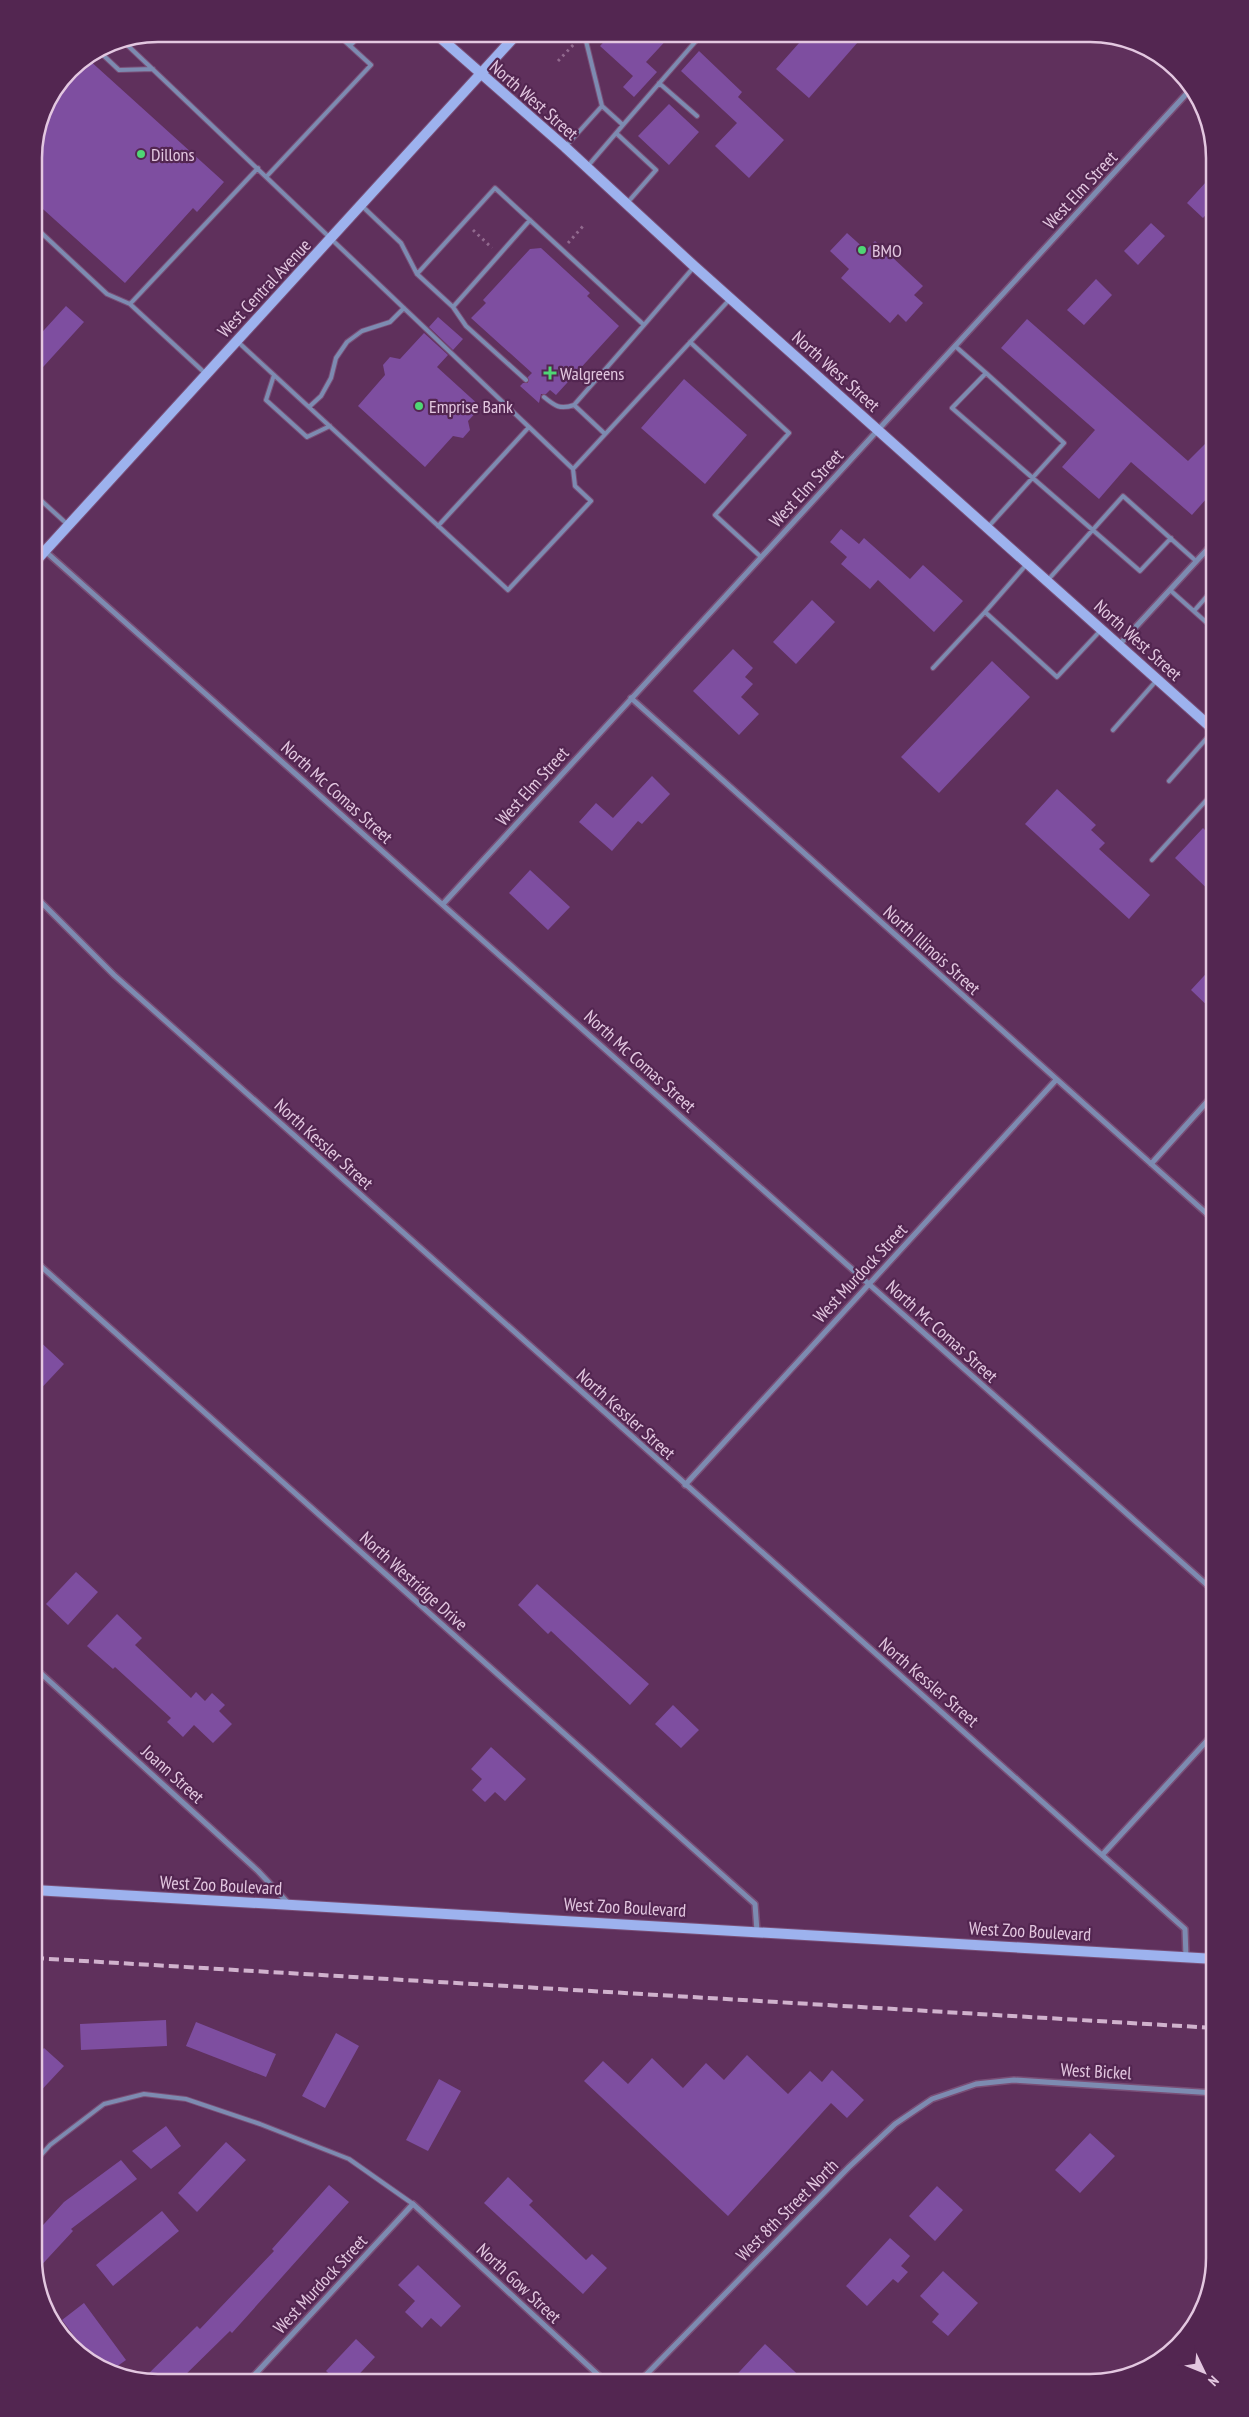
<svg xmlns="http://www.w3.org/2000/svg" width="1249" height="2417" viewBox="0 0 1249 2417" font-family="'PT Sans Narrow',sans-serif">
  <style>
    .building { fill: #7e4ea0 }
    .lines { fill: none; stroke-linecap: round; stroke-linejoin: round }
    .service-casing { stroke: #794e76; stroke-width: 6 }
    .minor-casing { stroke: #794e76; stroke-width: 8 }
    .secondary-casing { stroke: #794e76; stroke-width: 12 }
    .path { stroke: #91698e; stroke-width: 3; stroke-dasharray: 2.5 4; stroke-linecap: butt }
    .service { stroke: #7d8bb1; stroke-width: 4 }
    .minor { stroke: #7d8bb1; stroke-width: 5 }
    .secondary { stroke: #9db2ee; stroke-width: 10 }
    .rail { stroke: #d0b2cd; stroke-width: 4; stroke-dasharray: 10 5; stroke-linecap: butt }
    .poi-dot { fill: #4fd675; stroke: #532651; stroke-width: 2 }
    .labels { text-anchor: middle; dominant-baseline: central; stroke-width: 4.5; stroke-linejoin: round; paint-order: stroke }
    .street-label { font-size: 18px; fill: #e3c7e0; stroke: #532651 }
    .poi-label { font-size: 18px; fill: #e3c7e0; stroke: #532651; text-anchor: start }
    .rim { fill: none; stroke: #e3c7e0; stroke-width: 2.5 }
  </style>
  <rect width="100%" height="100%" fill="#5f305c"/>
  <!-- building -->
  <path class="building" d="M611,34H672L646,62L657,72L634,97L623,87L633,76L600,46Z
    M807,34H865L809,98L776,69Z
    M699,51L742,92L738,97L784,140L749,178L715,146L737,123L681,71Z
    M88,59L224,182L197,212L193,208L125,283L34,201V151L43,111L71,70Z
    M669,104L699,132L669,165L638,136Z
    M1215,172V205L1203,218L1187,203Z
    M1151,223L1165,236L1138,265L1124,251Z
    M847,233L866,250L875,241L923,286L914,295L923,303L906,322L898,314L890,323L841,278L849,269L830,251Z
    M541,248L590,293L587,296L619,326L556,395L550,390L546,394H541L539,403L520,386L523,383H528V377L532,373L471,318L486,303L483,300L530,249Z
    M1096,279L1112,295L1084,325L1067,310Z
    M66,306L84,322L34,377V341Z
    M438,317L463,339L453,350L429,327Z
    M1027,319L1188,461L1215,434V489L1192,515L1131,462L1099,499L1062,467L1095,430L1001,348Z
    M424,333L448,355L437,367L481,407L468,421L470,430L463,438L453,436L425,467L358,406L385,375L383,365L390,357L400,359Z
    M684,379L747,435L705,484L641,428Z
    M841,529L859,544L864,538L910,579L923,565L963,601L934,632L878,580L870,589L841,564L847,557L830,542Z
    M812,600L835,622L796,664L773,642Z
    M733,649L753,668L745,677L753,684L741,697L759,714L739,735L693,691Z
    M992,661L1030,697L939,793L901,757Z
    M652,776L670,794L642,824L638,821L612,851L579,822L596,803L613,818Z
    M1057,789L1096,825L1091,830L1105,843L1099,849L1150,895L1129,919L1025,824Z
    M1203,828L1215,840V896L1175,858Z
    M530,870L570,907L548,930L509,893Z
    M1215,964V1013L1191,990Z
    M34,1336L64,1364L34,1396Z
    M76,1572L98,1592L68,1625L46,1604Z
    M537,1584L649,1684L630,1705L551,1631L548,1634L518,1605Z
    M117,1614L142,1638L135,1645L191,1698L196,1692L205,1701L212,1693L225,1705L219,1711L232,1724L213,1743L194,1725L183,1737L167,1722L171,1718L115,1667L113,1669L87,1646Z
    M673,1705L699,1730L681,1748L655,1724Z
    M491,1747L526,1779L505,1801L495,1792L485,1802L472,1790L482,1779L471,1769Z
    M166,2020L167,2046L81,2050L80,2024Z
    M196,2022L276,2054L266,2077L186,2046Z
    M336,2033L359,2046L325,2108L302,2096Z
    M44,2048L64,2066L34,2098V2059Z
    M747,2055L788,2094L810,2071L822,2082L832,2070L864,2100L847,2118L831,2103L728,2216L584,2081L603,2061L628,2084L652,2058L683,2088L706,2063L724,2080Z
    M439,2079L461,2091L428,2151L406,2140Z
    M166,2126L181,2146L151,2169L132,2151Z
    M1090,2133L1115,2156L1080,2193L1055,2170Z
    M226,2142L246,2160L197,2212L178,2193Z
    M121,2160L137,2179L71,2229L73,2231L36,2271L34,2235L64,2202Z
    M508,2177L533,2201L529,2205L586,2260L592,2254L607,2268L583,2294L484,2203Z
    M329,2185L349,2202L232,2333L230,2331L177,2383H151L142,2380L197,2326L200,2329L274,2251L272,2249Z
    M937,2186L963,2210L935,2241L909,2216Z
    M162,2211L179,2231L113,2286L96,2265Z
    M890,2238L910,2256L901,2266L908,2272L898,2283L893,2279L867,2306L846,2286Z
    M418,2265L461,2306L441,2327L431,2318L422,2328L405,2312L415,2301L398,2285Z
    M943,2271L978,2303L948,2336L932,2322L939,2314L920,2296Z
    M84,2303L126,2360L112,2370L95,2364L62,2320Z
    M356,2339L375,2357L351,2383H339L326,2371Z
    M765,2344L807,2383H729Z"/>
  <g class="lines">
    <!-- service casing -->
    <g class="service-casing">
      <path id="service" d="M123,41L529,427
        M350,46L361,34
        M103,55L119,70L153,69
        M659,83L697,116
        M602,106L623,125L702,34
        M616,133L656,170L628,202
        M566,146L602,106L586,41L591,34
        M587,167L623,125
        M267,176L371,65L337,34
        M361,205L401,243L417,274L495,188L644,325L693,268
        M34,226L107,294L130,304L206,374
        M417,274L453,307L530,220
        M130,304L258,168
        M453,307L466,326L526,380
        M237,341L508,590L591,501L575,486L573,469L730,299
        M690,342L789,433L715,515L761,557
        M955,346L986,373L952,408L1140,571L1171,538
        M986,373L1064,443L989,526
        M274,375L266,400L307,437L330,426
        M544,397C555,406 560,410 574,405
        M309,407L321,396L331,378L336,358L347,342L362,331L390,322L404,308
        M605,434L574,405L644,325
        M34,494L67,524
        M438,526L529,427L573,469
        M1026,565L985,612L1057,677L1100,631
        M1047,581L1123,496L1196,561
        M1170,590L1215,630
        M1194,611L1215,587
        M933,668L985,612
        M1113,730L1156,681
        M1169,781L1213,731
        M1152,860L1211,795L1215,799
        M34,2163L50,2145L104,2104L144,2094L186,2099L260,2124L349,2159L413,2204"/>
    </g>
    <!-- minor casing -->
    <g class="minor-casing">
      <path id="minor" d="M45,551L1215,1592
        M1119,645L1215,541
        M631,698L1215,1221
        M34,895L114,975L1185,1929L1186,1957
        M443,904L1189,91
        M1151,1164L1215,1093
        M34,1260L755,1904L757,1931
        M685,1485L1056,1080
        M34,1667L258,1871L288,1903
        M1103,1854L1215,1732
        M247,2383L413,2204L607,2383
        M638,2383L849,2167L895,2124L932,2099L976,2084L1014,2080L1215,2093"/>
    </g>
    <!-- secondary casing -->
    <g class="secondary-casing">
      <path id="secondary" d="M436,34L565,147L694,266L1215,731
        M34,563L517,34
        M34,1890L1215,1959"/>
    </g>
    <!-- path -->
    <path class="path" d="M558,61L576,42
      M473,230L492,248
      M568,243L584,225"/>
    <!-- service -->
    <use href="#service" class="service"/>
    <!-- minor -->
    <use href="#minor" class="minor"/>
    <!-- secondary -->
    <use href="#secondary" class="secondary"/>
    <!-- rail -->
    <path class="rail" d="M34,1958L1215,2028"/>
  </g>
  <!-- markers -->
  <g class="poi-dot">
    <circle cx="141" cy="154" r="5"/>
    <circle cx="862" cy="250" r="5"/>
    <path d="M547.5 365.5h5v5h5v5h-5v5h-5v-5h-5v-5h5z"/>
    <circle cx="419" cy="406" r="5"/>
  </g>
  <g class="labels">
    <!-- street labels -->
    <g class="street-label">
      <text transform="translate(534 100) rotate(41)">North West Street</text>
      <text transform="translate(1080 190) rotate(-47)">West Elm Street</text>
      <text transform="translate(264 288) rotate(-47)">West Central Avenue</text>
      <text transform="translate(836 371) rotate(42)">North West Street</text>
      <text transform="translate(806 488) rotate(-47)">West Elm Street</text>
      <text transform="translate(1138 640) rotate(42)">North West Street</text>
      <text transform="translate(532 786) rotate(-48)">West Elm Street</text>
      <text transform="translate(337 792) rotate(42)">North Mc Comas Street</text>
      <text transform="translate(932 950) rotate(42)">North Illinois Street</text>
      <text transform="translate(640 1061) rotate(42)">North Mc Comas Street</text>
      <text transform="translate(324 1144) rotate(42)">North Kessler Street</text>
      <text transform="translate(860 1273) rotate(-47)">West Murdock Street</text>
      <text transform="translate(942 1331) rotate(42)">North Mc Comas Street</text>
      <text transform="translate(626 1414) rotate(42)">North Kessler Street</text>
      <text transform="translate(414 1581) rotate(42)">North Westridge Drive</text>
      <text transform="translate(929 1682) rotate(41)">North Kessler Street</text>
      <text transform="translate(173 1774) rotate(42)">Joann Street</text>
      <text transform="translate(221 1885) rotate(3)">West Zoo Boulevard</text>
      <text transform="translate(625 1907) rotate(3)">West Zoo Boulevard</text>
      <text transform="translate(1030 1931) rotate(3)">West Zoo Boulevard</text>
      <text transform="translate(1096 2071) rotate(3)">West Bickel</text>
      <text transform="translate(787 2210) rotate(-45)">West 8th Street North</text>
      <text transform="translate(519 2283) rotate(43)">North Gow Street</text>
      <text transform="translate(320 2284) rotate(-47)">West Murdock Street</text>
    </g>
    <!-- poi labels -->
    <g class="poi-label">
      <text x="151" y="154">Dillons</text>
      <text x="872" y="250">BMO</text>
      <text x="560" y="373">Walgreens</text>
      <text x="429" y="406">Emprise Bank</text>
    </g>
  </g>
  <!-- crop -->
  <path d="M0 0H1249V2417H0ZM158 42H1090A116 116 0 0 1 1206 158V2258A116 116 0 0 1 1090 2374H158A116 116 0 0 1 42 2258V158A116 116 0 0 1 158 42Z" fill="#532651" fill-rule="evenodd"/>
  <path class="rim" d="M158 42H1090A116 116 0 0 1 1206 158V2258A116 116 0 0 1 1090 2374H158A116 116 0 0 1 42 2258V158A116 116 0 0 1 158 42Z"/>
  <!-- north arrow -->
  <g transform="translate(1204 2372) rotate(133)" stroke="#532651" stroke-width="4" paint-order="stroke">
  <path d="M0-4L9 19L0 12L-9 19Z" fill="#e3c7e0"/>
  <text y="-8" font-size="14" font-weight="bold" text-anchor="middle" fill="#e3c7e0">N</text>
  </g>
</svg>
